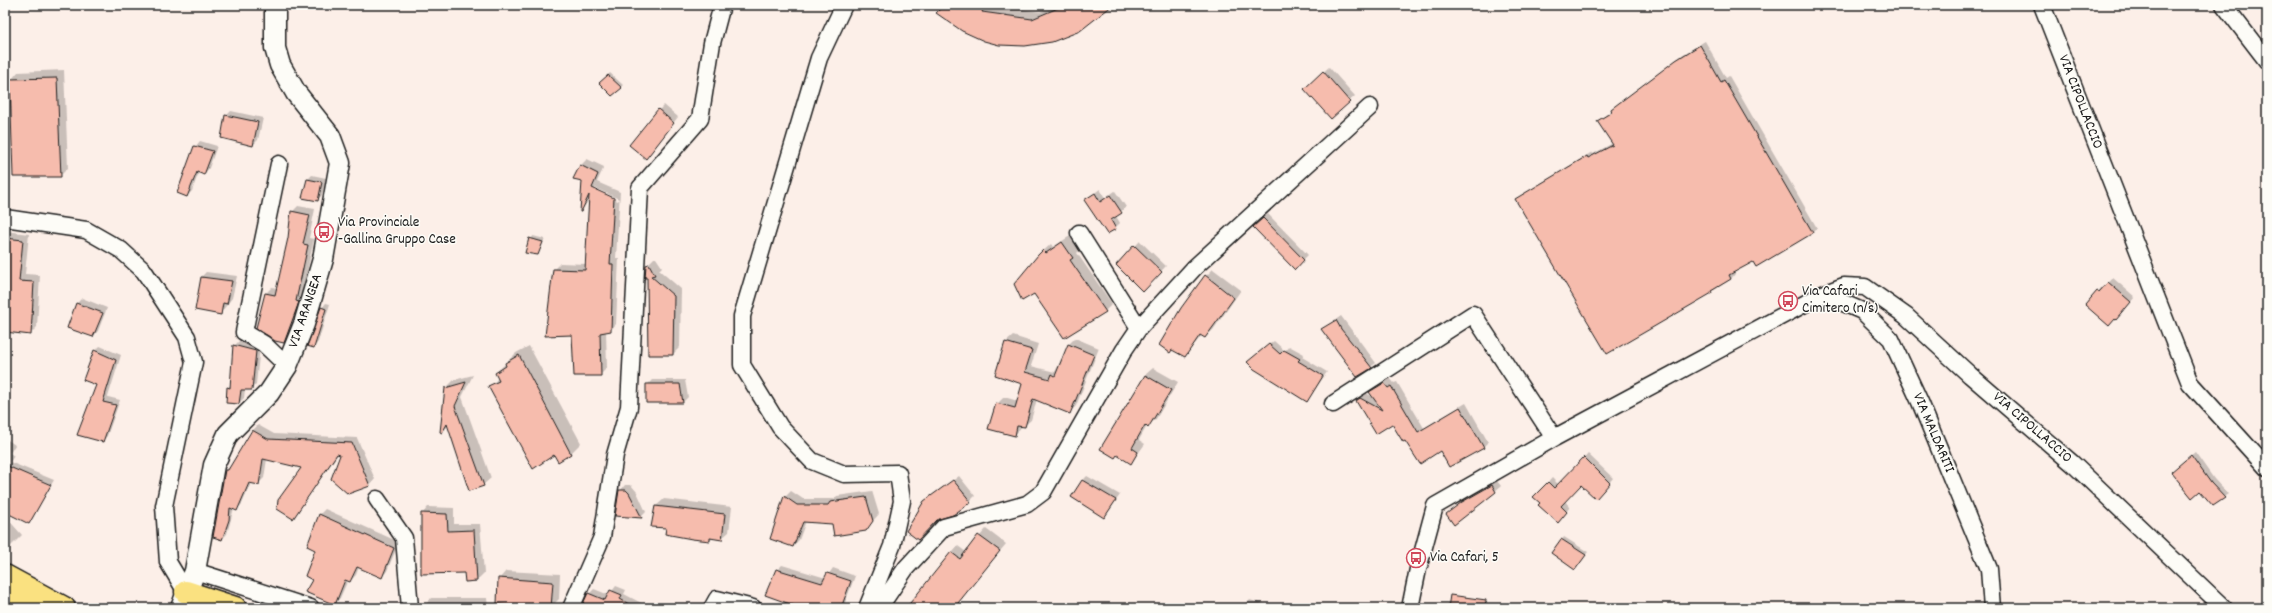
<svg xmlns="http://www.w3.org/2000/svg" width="2272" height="613" viewBox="0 0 2272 613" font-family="Dekko,sans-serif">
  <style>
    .shadow { fill: #0003; fill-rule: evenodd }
    .building { fill: #f6bcad; stroke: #1c1c1c }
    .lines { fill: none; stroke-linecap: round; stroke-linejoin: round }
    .minor-casing { stroke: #1c1c1c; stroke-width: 19 }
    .tertiary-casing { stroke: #1c1c1c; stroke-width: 23 }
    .motorway-casing { stroke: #1c1c1c; stroke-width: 25 }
    .minor { stroke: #fdfcf7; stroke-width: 16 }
    .tertiary { stroke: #fdfcf7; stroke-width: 20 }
    .motorway { stroke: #fae180; stroke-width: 22 }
    .labels { text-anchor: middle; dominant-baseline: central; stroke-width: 3; stroke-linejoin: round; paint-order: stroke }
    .street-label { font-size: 15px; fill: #1c1c1c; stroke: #fdfcf7 }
    .poi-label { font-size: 15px; fill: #1c1c1c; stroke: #fdfcf7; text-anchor: start }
  </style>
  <rect width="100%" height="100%" fill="#fcefe8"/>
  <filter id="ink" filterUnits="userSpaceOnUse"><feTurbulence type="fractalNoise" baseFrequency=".025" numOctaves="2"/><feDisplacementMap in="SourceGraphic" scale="8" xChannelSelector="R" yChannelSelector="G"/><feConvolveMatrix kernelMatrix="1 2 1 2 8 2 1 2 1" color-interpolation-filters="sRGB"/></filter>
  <g filter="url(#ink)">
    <!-- shadow -->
    <path class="shadow" d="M287,5H309L307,7Z
      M945,5H994L1040,12L1059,5H1109L1052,41Z
      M1705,41L1726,78L1729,76L1817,228L1812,233L1734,271L1735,274L1731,279L1711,292L1516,199L1592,152L1593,154L1613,143L1598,121L1682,55Z
      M1329,67L1355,96L1331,118L1310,84Z
      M64,70L68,168L60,176L11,80L18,72Z
      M610,73L623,85L612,95L600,83Z
      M664,105L678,117L650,152L659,110Z
      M231,111L263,118L258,140L253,145L226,116Z
      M200,141L217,146L209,168L204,174L199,172L192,191L187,196L195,147Z
      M587,159L604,167L597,182L620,192L616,258H619L616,324L610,331H606L607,368L600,375L573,334L554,269L560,263L586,264L589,200L581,211L583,181L581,165ZM595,188L619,199L618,201L595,190Z
      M312,175L326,178L322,195L317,200L307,180Z
      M1100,189L1105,198L1115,191L1126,207L1116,216L1120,223L1115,228L1085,200Z
      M298,206L315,209L309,238L314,239L302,295L304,296L290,336L283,342L257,328L266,293L272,287L278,288L289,238L292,212Z
      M1268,214L1308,255L1295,268L1254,227Z
      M5,231L29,234L25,274L40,275L37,327L30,334L5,331Z
      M533,236L545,239L538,254L526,253Z
      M1070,236L1080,250L1077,253L1112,304L1105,311L1034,292L1038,256L1051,244L1053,247Z
      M1140,241L1166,266L1143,290L1117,265Z
      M654,258H656L662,267L659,270L681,289L680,347L673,354H649L647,265Z
      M1213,269L1241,290L1213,330L1205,337L1202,335L1185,356L1173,349L1170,352L1206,276Z
      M206,272L237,276L232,298L220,314L201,277Z
      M2113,278L2135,297L2116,319L2087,305L2102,287L2104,288Z
      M82,298L107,308L98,331L93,336L68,327L77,303Z
      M326,303L330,304L318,342L314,347L322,308Z
      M1341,316L1376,363L1358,376L1323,329Z
      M1013,336L1038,344L1031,366L1055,372L1069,344L1075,338L1099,348L1076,406L1069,413L1037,399L1031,420L1024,426H1022L1015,435L997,404L1004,397L1018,401L1023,384L996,375L1006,342Z
      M239,341L260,346L256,384L251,389H245L244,398L239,403L228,388L231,384L234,346Z
      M1274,341L1285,351L1289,346L1304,354L1302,357L1327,372L1307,401L1252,358Z
      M100,346L121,355L108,397L120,400L107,436L102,441L95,351Z
      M529,346L581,443L571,453L558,460L554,454L490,387L498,378L496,373L516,353Z
      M1153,368L1178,382L1156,419L1147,426L1139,440L1145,444L1131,463L1117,454L1101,449L1145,375Z
      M473,375L462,397L491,478L483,485L448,426L442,432L446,388L454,380Z
      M1390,378L1394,383L1397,382L1424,428L1466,403L1488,442L1483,447L1441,450L1357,401L1366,393L1373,397L1370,393Z
      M652,380H685L688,397L683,402L647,385Z
      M258,425L274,434L357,438L375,479L370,485L348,493L341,455L339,453L293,517L302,467L267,459L264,478L258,484L251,483L242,504L237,509L234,508L227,534L222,539L226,470L233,464L253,430Z
      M5,438L15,445L10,453L14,456L10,462L54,480L29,523L5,511Z
      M2195,452L2214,479L2228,494L2213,505L2200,490L2176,468Z
      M1588,454L1613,478L1600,494L1581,484L1565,501L1570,507L1562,517L1535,497L1552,478L1559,485Z
      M959,476L975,496L970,501H926Z
      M1087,476L1120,495L1104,517L1082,481Z
      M1497,481L1501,486L1455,524L1453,509L1468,497Z
      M625,485H631L637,492L646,512L641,517L616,515L620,491Z
      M791,491L803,499H834L837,496L872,491L879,514L865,530L832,523L806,521L799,540L793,546L785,497Z
      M664,499L732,507L729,532L721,539L713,538L710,540L692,538L667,527L656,506Z
      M428,507L454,508V524H480L484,573L477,580L465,572L422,514Z
      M325,509L399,542L387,571L382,577L359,567L356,575L350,581L348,580L340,598L335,603L313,579L319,515Z
      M5,516L22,535L5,552Z
      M986,529L1006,544L964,594L949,608H907L958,546L966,552Z
      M1564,537L1588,552L1577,566L1553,553Z
      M782,565L826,578L833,568L855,576L843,608H804L777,570Z
      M506,571L560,574L559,599L551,607L509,608L499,579Z
      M616,586L626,590L624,594L647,606L650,604L656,608H582L589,594L594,589L609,595Z
      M431,598H487L488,608H423Z
      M1250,600L1277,608H1242Z"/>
    <!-- building -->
    <path class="building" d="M944,5H985L982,12L1032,19L1065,5H1113L1080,31L1052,42L1025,46L999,45L984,41L962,31L936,13Z
      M1700,45L1721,82L1724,80L1813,233L1756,267L1753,262L1729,275L1731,279L1711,291L1712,293L1607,354L1515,199L1587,156L1588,158L1613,145L1597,121L1612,112L1611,109L1676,60Z
      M1323,71L1350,102L1331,119L1304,89Z
      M608,75L622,88L612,96L599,83Z
      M57,78L61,177H13L10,79Z
      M658,109L674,123L646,159L629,145Z
      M225,115L258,122L253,146L221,138Z
      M194,146L213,151L204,175L197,172L187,197L177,193Z
      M580,165L598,174L592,188L614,198L610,264H613L611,331L600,333L601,376H574L572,335L545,336L553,269L585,270L589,195L581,212H580L582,181L573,179Z
      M307,179L322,182L318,201L302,198Z
      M1095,193L1100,202L1110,195L1122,213L1111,220L1116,229L1107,234L1084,200Z
      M291,211L310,215L303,244L308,245L296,301L299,302L284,343L275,341L256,328L265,293L275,295L288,238Z
      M1263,218L1304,260L1295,270L1253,227Z
      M5,238L23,240L19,281L34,282L31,335L5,332Z
      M529,238L543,242L538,255L525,253Z
      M1062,242L1073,258L1070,260L1106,312L1064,338L1034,294L1022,301L1014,284L1038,255L1043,250L1046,253Z
      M1134,245L1162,272L1143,292L1116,265Z
      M649,264L655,275L651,276L674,296L673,355H648L647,278H645L646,265Z
      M1205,275L1234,298L1205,338L1200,335L1185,357L1172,350L1170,353L1159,345L1181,308Z
      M201,277L232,281L227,304L223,303L221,315L195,310Z
      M2108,282L2131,302L2116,320L2115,319L2109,326L2085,305L2097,291L2099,292Z
      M76,303L103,313L93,337L67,328Z
      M321,307L326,309L314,348L307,346Z
      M1336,320L1341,329L1372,368L1357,377L1321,329Z
      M1005,342L1032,350L1025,372L1050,379L1052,374L1055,376L1068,344L1094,355L1070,414L1033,399L1025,427L1017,426L1015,436L988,429L996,403L1015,408L1022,384L995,375Z
      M1269,344L1280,354L1284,350L1300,359L1298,361L1323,376L1307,402L1254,369L1247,362Z
      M233,345L256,351L252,390H241L239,404L226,403L227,387L230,388Z
      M94,350L116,360L103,402L116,405L103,442L77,435L96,385L83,380Z
      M519,355L571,454L558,462L554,455L533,469L488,386L499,381L495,373L506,366L505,363Z
      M1145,375L1171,390L1148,428L1145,425L1132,448L1138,452L1131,464L1117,455L1115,458L1100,449Z
      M466,382L455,406L484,486L469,491L447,424L442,433L440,432L445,388Z
      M1384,383L1388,388L1391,386L1418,432L1460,407L1484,448L1449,467L1440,451L1420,464L1405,441L1403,442L1392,424L1376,434L1356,401L1360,398L1382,410L1369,392Z
      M646,384H680L683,403H646Z
      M252,430L268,439L352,443L370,486L348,494L331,479L340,455L337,454L293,519L277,509L278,500L301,468L263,459L259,485L249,483L237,511L230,508L229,520L222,540L213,537L225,470H228Z
      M2191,455L2211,483L2225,498L2213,506L2200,491L2192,498L2171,472Z
      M1584,457L1610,483L1596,499L1581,485L1561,506L1567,512L1558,523L1538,505L1540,503L1533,497L1548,482L1554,488Z
      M5,465L51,485L29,524L5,512Z
      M953,480L971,502L953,515L937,520L918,540L906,531L924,501Z
      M1082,480L1116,500L1104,518L1071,497Z
      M1492,485L1496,492L1454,525L1446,514L1462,502Z
      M619,490H626L629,493L642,518L615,516Z
      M784,496L797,505H828L830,502L866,497L873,521L866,531L834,536L832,524L803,522L793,547L770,539Z
      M655,506L725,514L722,540L710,538V541L692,539L665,534L666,528L651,527Z
      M421,513L447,514L448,531L474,530L477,581L465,582L464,573L421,574Z
      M319,514L394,548L382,578L357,567L350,582L345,580L335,605L305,592L312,580L305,576L315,550L307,546Z
      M978,535L1000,551L954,608H906L951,552L960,559Z
      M1561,539L1586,555L1575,570L1551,553Z
      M776,569L822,583L827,573L851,581L841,608H801L765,595Z
      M498,578L553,582L551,608H508V606L497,604Z
      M610,590L622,595L620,599L636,608H581L588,593L605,600Z
      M1450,595L1486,600L1485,608H1448Z"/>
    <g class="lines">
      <!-- minor casing -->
      <g class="minor-casing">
        <path id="minor" d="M844,5L819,58L742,316V365L780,427L812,461L844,474L898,473L902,501L892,546L867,608
          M2042,5L2190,383L2267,468
          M2224,5L2267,61
          M279,164L244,332L264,344L287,366
          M5,218L86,230L121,250L144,271L187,337L194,362L164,506L168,562L186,592
          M1079,233L1139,328
          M1823,294L1862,311L1891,339L1920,402L1989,569L1992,608
          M1333,404L1473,314L1554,438
          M377,499L404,538L410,608
          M195,571L311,608
          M571,608L602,537L615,455L629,407L640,188L700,119L712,43L722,5
          M712,608L717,599L753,608
          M879,608L906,568L944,527L1027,504L1043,492L1124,350L1139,328L1195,267L1370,107
          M1410,608L1418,569L1435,506L1554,438L1823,294L1844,286L1865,287L1906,316L1970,375L2072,463L2224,608"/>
      </g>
      <!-- tertiary casing -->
      <g class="tertiary-casing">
        <path id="tertiary" d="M181,608L195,571L214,465L228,434L269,393L287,366L304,324L323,259L340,163L330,136L296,93L280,65L275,48V5"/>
      </g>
      <!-- motorway casing -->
      <g class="motorway-casing">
        <path id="motorway" d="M5,576L64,608
          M186,592L235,608
          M5,599L23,608"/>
      </g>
      <!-- minor -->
      <use href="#minor" class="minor"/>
      <!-- tertiary -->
      <use href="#tertiary" class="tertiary"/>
      <!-- motorway -->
      <use href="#motorway" class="motorway"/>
    </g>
  </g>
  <!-- icons -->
  <defs>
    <g id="bus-ring" transform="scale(1)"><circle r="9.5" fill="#fdfcf7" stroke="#d1495b" stroke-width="1.5"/><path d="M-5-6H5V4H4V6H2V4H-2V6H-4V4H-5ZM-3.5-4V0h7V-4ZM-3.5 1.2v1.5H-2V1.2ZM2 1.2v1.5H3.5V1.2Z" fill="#d1495b"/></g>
  </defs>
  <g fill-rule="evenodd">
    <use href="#bus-ring" x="324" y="232"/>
    <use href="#bus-ring" x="1788" y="301"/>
    <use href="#bus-ring" x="1416" y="558"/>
  </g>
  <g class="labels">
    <!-- street labels -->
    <g class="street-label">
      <text transform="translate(2080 102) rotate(69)">VIA CIPOLLACCIO</text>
      <text transform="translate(306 311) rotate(-71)">VIA ARANGEA</text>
      <text transform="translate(2032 428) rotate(41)">VIA CIPOLLACCIO</text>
      <text transform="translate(1933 433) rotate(67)">VIA MALDARITI</text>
    </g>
    <!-- poi labels -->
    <g class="poi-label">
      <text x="338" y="223">Via Provinciale<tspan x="338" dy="17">-Gallina Gruppo Case</tspan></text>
      <text x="1802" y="292">Via Cafari<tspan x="1802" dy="17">Cimitero (n/s)</tspan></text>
      <text x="1430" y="558">Via Cafari, 5</text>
    </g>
  </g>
  <!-- margin -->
  <rect width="2272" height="613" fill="none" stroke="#fdfcf7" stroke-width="20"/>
  <rect x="10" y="10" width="2252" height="593" fill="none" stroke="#1c1c1c" stroke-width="1.5" filter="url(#ink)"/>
</svg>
